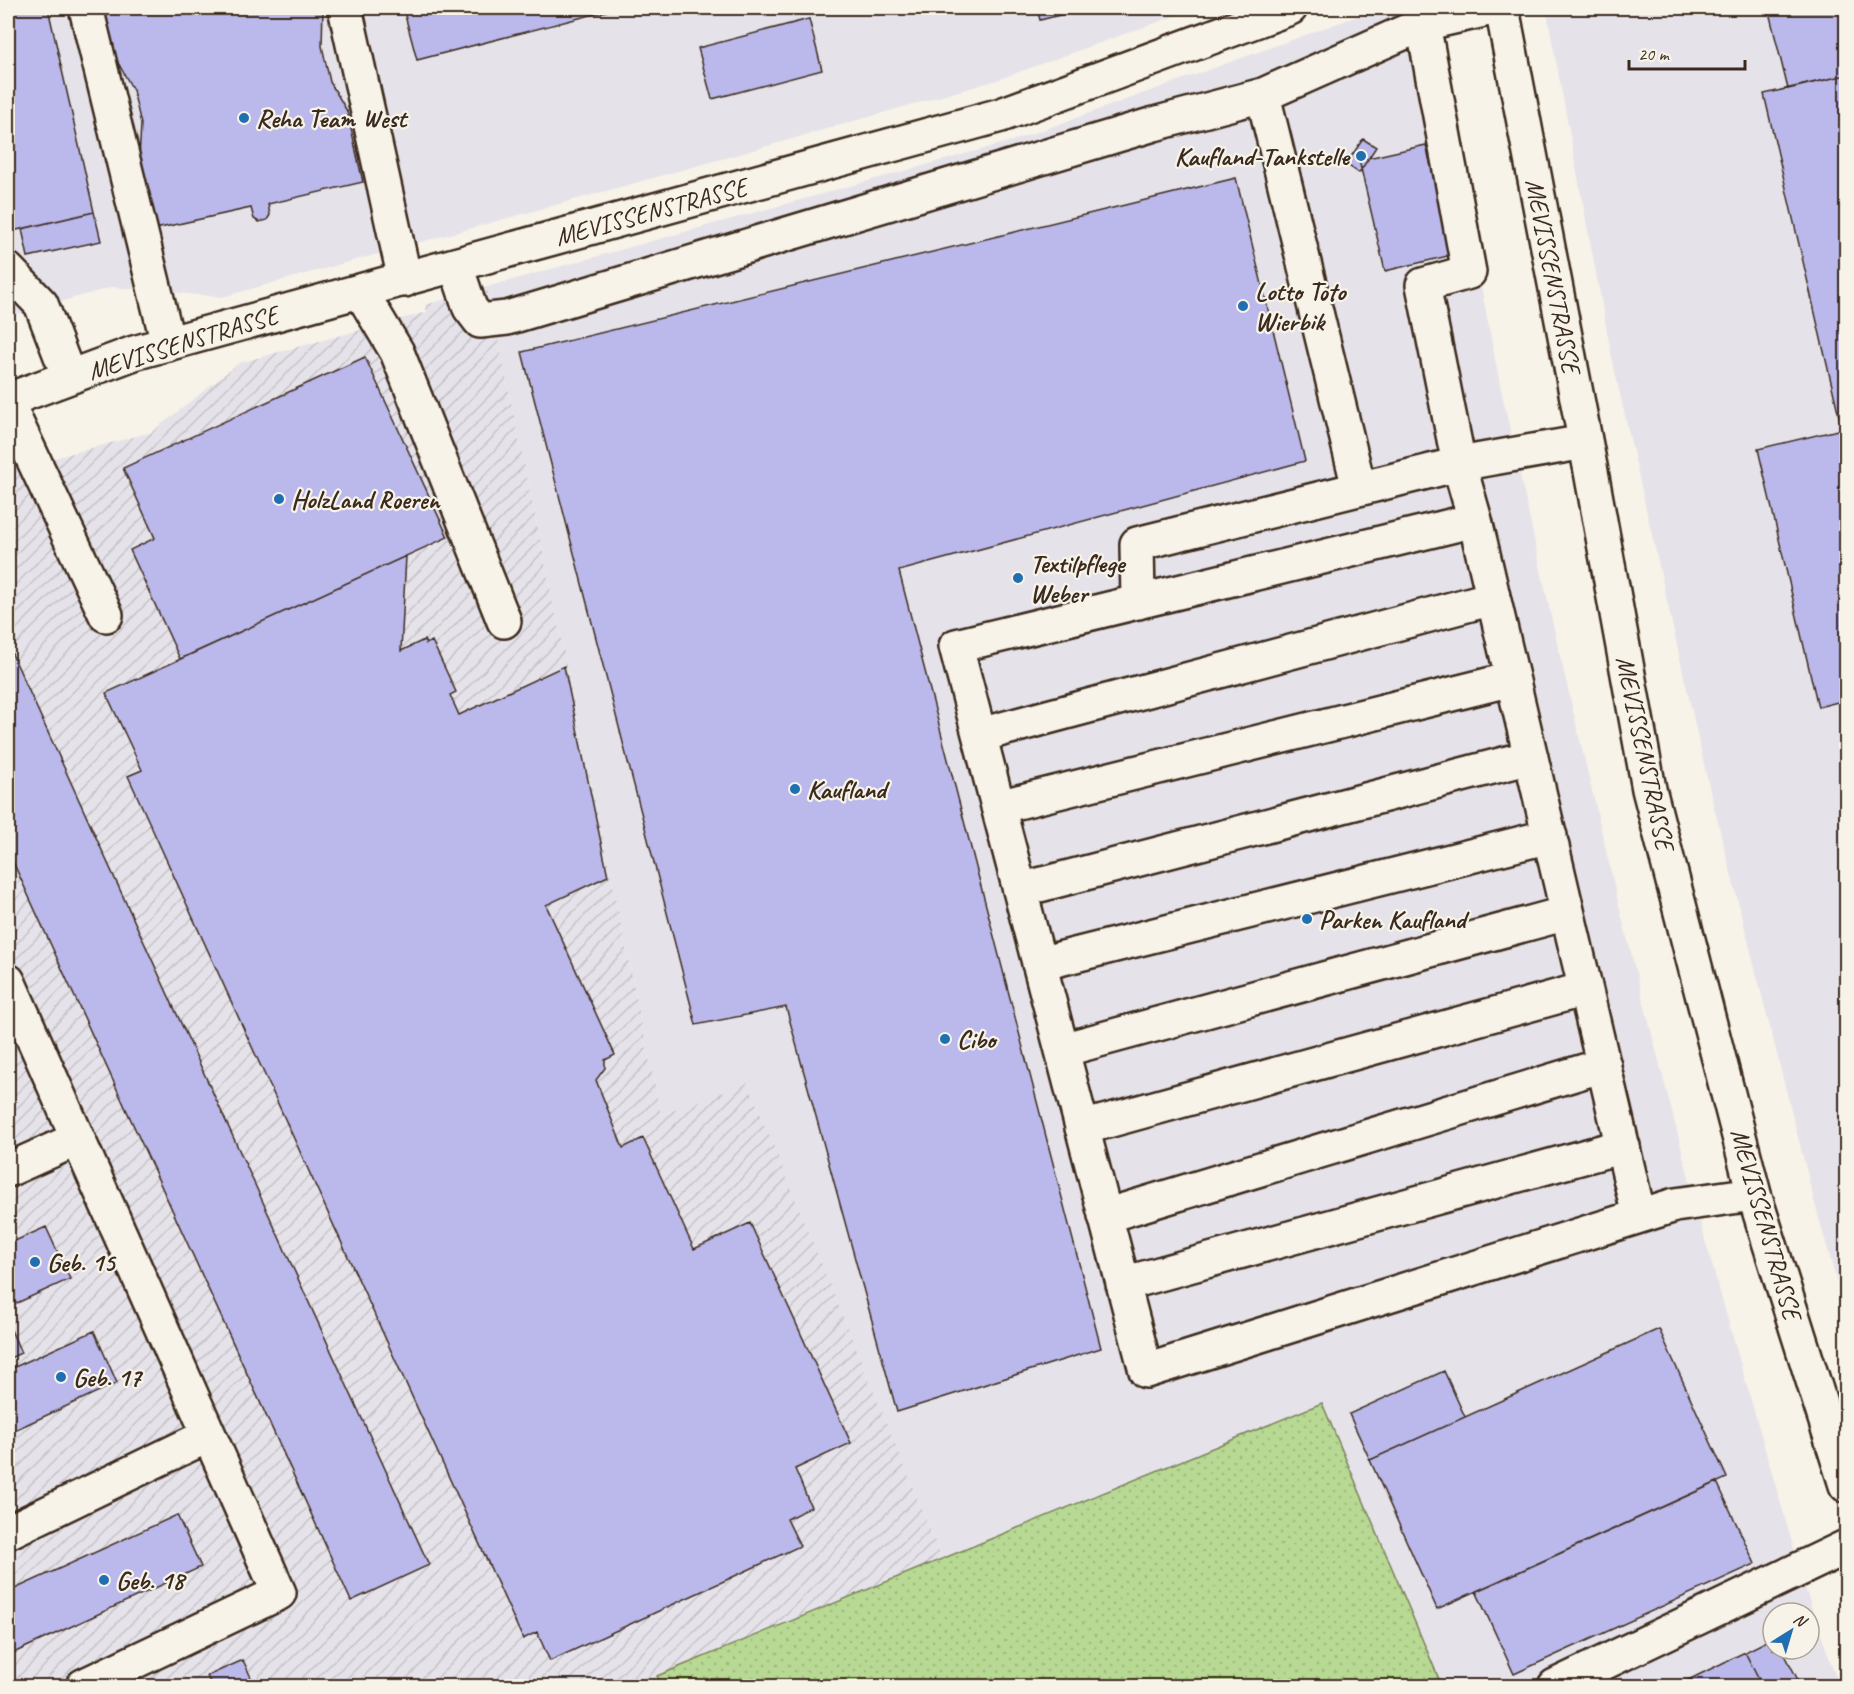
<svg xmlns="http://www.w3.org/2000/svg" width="1854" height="1694" viewBox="0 0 1854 1694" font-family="Caveat,sans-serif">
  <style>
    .built { fill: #e5e2e9; fill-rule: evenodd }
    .industrial { fill: url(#industrial-furrows) }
    .grass { fill: url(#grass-dots); stroke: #798258; stroke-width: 1.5 }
    .building { fill: #bbb9eb; stroke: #3b2a1e; stroke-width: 1.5 }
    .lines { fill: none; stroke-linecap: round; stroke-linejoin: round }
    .minor-casing { stroke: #3b2a1e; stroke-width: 38 }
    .minor { stroke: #f7f3e8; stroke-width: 33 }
    .poi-dot { fill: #1f6fb2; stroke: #f7f3e8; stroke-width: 2 }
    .labels { text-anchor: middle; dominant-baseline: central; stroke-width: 4.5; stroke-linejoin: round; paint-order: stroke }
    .poi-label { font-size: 26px; font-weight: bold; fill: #3b2a1e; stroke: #f7f3e8; text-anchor: start }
    .street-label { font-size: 26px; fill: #3b2a1e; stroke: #f7f3e8 }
  </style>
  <defs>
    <pattern id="industrial-furrows" width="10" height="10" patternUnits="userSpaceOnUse" patternTransform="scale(1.5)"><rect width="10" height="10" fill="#e5e2e9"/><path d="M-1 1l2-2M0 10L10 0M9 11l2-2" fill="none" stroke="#c5c2c7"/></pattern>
    <pattern id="grass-dots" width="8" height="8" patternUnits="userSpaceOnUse" patternTransform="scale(1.5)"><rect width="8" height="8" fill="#b7d993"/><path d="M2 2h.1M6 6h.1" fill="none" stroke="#9eba7e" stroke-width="1.8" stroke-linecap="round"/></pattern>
  </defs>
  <rect width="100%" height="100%" fill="#f7f3e8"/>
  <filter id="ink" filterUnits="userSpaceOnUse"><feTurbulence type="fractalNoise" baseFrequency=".0167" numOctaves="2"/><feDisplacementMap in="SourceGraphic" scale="12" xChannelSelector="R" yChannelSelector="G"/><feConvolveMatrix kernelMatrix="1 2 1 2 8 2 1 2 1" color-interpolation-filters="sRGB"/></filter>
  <g filter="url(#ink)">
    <!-- built -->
    <path class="built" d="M8,8H1197L994,81L736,155L222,297L112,287L8,317Z
      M1380,8H1416L1432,31L1500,385L1558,647L1620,910L1706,1244L1806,1591L1839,1686H1442L1322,1403L942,1559L748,1084L661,1115L487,287L1012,141ZM1773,1613H1809V1649H1773Z
      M1546,8H1846V1315L1814,1200L1711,795L1613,363Z"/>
    <!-- industrial -->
    <path class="industrial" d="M487,287L661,1115L748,1083L942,1559L657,1675L660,1682L650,1686H8V410L43,461L152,432L239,363L427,312L425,305Z"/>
    <!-- grass -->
    <path class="grass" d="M1322,1403L1442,1686H650L660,1682L657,1676Z"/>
    <!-- building -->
    <path class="building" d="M8,8H48L94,212L8,232Z
      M104,8H323L322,46L330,82L347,111L363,182L268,204L270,215L267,220L259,222L254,219L251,208L155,229L139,159L141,124L133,90L116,59Z
      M403,8H618L417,60Z
      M1037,8H1088L1040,20Z
      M1768,8H1846V75L1788,89Z
      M809,19L822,70L712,99L698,48Z
      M1846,75V700L1818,707L1758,449L1842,429L1764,94Z
      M1363,139L1376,147L1359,173L1346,164Z
      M1426,145L1452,255L1385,271L1359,160Z
      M1236,178L1305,461L899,571L1101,1348L897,1412L786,1007L696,1025L522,352Z
      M94,212L101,241L28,257L22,229Z
      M365,357L448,537L180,659L130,550L155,538L123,468Z
      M406,556L401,651L424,640L426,644L432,641L456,692L450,695L459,715L564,666L608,876L546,905L615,1055L605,1060V1068L596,1080L623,1148L643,1138L694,1249L750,1223L851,1443L795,1469L811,1507L787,1519L800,1546L550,1661L537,1632L523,1639L128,776L142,770L106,693Z
      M8,645L429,1565L351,1601L8,851Z
      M46,1227L70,1279L8,1307V1244Z
      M8,1323L21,1353L8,1359Z
      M1659,1329L1727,1478L1437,1609L1370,1460Z
      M94,1331L117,1383L8,1433V1370Z
      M1444,1371L1465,1417L1370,1460L1349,1414Z
      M1717,1482L1755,1564L1514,1674L1476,1591Z
      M177,1515L201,1567L9,1655L8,1592Z
      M1773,1638V1649H1782L1801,1686H1762L1745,1652Z
      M1745,1652L1762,1686H1679L1678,1685Z
      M243,1660L254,1684L249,1686H212L207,1676Z"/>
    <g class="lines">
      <!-- minor casing -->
      <g class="minor-casing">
        <path id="minor" d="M86,8L168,344
          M345,8L405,280
          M1502,8L1590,466L1649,789L1754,1194L1846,1485
          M1423,24L1469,272L1423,285L1459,464L1475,520L1639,1216
          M456,266L470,308L480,321L507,318L1154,124L1263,95
          M8,270L41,304L69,377
          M361,292L397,352L504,621
          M8,400L134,353L1001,115L1290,8
          M8,405L106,615
          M1359,488L1263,95L1423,24L1493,8
          M1475,520L956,646L1146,1371L1675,1205L1754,1194
          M1138,602L1137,544L1459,464L1585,442
          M980,735L1493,598
          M998,807L1512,679
          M1020,890L1531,757
          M1039,964L1550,836
          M8,981L279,1593L83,1686
          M1062,1050L1567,913
          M1082,1128L1585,989
          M8,1170L77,1139
          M1105,1216L1604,1065
          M1123,1284L1623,1146
          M8,1532L209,1435
          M1555,1686L1846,1547"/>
      </g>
      <!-- minor -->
      <use href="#minor" class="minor"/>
    </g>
  </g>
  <!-- markers -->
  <g class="poi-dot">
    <circle cx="244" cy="118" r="6"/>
    <circle cx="1361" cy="156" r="6"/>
    <circle cx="1243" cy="306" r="6"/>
    <circle cx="279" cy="499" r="6"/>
    <circle cx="1018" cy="578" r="6"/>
    <circle cx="795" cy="789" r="6"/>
    <circle cx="1307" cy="919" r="6"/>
    <circle cx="945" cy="1039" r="6"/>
    <circle cx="35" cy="1262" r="6"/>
    <circle cx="61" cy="1377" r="6"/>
    <circle cx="104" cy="1580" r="6"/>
  </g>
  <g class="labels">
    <!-- poi labels -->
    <g class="poi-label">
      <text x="256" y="118">Reha Team West</text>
      <text x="1349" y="156" text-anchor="end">Kaufland-Tankstelle</text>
      <text x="1255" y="291">Lotto Toto<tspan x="1255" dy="30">Wierbik</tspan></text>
      <text x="291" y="499">HolzLand Roeren</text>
      <text x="1030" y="563">Textilpflege<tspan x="1030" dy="30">Weber</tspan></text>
      <text x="807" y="789">Kaufland</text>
      <text x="1319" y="919">Parken Kaufland</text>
      <text x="957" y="1039">Cibo</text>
      <text x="47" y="1262">Geb. 15</text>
      <text x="73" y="1377">Geb. 17</text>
      <text x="116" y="1580">Geb. 18</text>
    </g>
    <!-- street labels -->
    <g class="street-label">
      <text transform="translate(651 212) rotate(-15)">MEVISSENSTRASSE</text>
      <text transform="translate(1553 276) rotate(79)">MEVISSENSTRASSE</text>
      <text transform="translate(183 343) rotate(-17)">MEVISSENSTRASSE</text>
      <text transform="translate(1645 753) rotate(78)">MEVISSENSTRASSE</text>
      <text transform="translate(1766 1224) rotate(74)">MEVISSENSTRASSE</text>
    </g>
  </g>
  <!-- margin -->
  <rect width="1854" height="1694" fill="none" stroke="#f7f3e8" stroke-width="30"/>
  <rect x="15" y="15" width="1824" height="1664" fill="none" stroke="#3b2a1e" stroke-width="2" filter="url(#ink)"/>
  <!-- north arrow -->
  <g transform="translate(1791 1631) rotate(37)"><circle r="28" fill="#f7f3e8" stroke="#aca397" stroke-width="1.5"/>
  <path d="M0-4.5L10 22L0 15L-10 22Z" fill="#1f6fb2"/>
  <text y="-9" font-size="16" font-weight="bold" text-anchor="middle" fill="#3b2a1e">N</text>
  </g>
  <!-- scale -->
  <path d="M1629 60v9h116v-9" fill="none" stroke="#3b2a1e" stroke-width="3"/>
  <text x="1638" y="60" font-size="18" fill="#3b2a1e" stroke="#f7f3e8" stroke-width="4.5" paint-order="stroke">20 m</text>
</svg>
